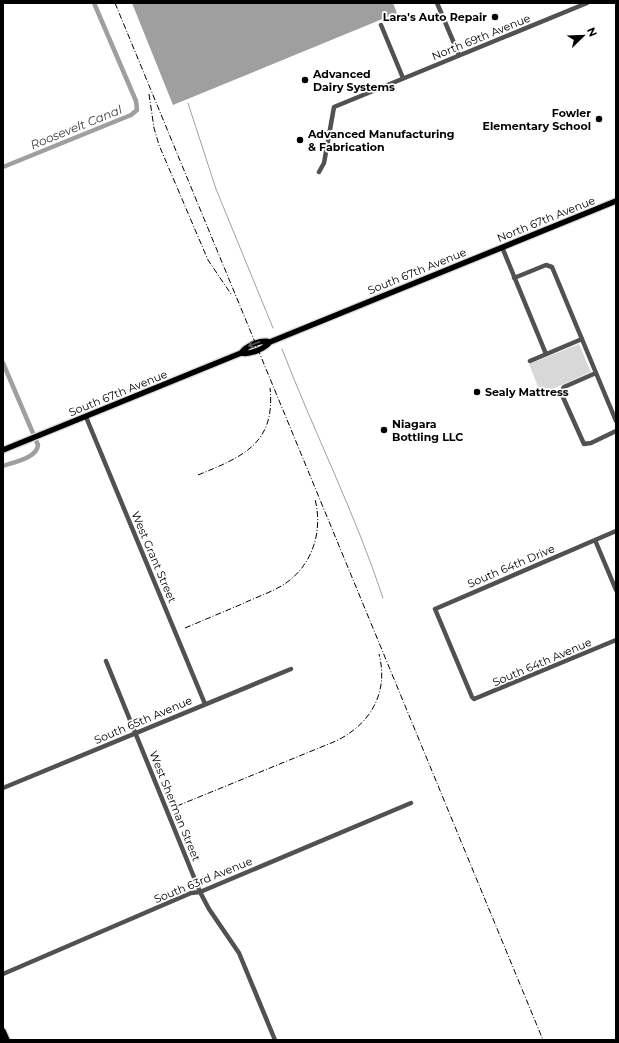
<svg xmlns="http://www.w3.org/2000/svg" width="619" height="1043" viewBox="0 0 619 1043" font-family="Montserrat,sans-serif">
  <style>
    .green { fill: #d8d8d8 }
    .water { fill: #9f9f9f }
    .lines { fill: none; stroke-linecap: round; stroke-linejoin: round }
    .stream { stroke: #9f9f9f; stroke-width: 1 }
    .canal { stroke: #9f9f9f; stroke-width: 4.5 }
    .major-casing { stroke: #dbdbdb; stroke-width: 8 }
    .minor { stroke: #515151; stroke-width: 4.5 }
    .major { stroke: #000; stroke-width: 5.5 }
    .rail { stroke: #000; stroke-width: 1; stroke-dasharray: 6 2 1 2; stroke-linecap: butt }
    .oneway { stroke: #595959 }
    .poi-dot { fill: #000; stroke: #fff; stroke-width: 1.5 }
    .labels { text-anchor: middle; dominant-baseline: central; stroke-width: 3.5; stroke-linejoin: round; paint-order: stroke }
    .poi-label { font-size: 11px; font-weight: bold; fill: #000; stroke: #fff; text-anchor: start }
    .street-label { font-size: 11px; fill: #000; stroke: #fff }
    .water-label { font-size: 12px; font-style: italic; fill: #404040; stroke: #fff }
  </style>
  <rect width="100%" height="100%" fill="#fff"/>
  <!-- green -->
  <path class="green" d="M579,344L591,372L541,394L529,364Z"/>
  <!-- water -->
  <path class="water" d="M132,3H393L397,13L173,105Z"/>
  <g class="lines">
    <!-- stream -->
    <path class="stream" d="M188,103L216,189L273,328
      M282,349C314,432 355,513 383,598"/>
    <!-- canal -->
    <path class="canal" d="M3,167L131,115L137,110L136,101L94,3
      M3,363L38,445C37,458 14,462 3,466"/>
    <!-- major casing -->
    <g class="major-casing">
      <path id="major" d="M241,353C246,346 261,339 270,342
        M3,450L241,353C250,355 264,349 270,342L616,201
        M3,1031L7,1040"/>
    </g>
    <!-- minor -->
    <path class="minor" d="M437,3L459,55
      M381,25L403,78
      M319,172L324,163L334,107L587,3
      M502,247L546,354
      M514,278L546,265L552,267L616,421
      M530,361L582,339
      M596,373L564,387L562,390V395L584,444L591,443L616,431
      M86,417L205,704
      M616,531L435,609L472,697L474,699L616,640
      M595,540L616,590
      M106,661L200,892L209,909L239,953L275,1040
      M3,788L291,669
      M3,974L191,893L200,892L411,803"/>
    <!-- major -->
    <use href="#major" class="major"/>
    <!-- rail -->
    <path class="rail" d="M115,3L543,1040
      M149,94L154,128L159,145L208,260L231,294
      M198,475C242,457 276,444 270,388
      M185,628C204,620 223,612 242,604C256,597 273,592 286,583C313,564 323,531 315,499
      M177,806L336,741C371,724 389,692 379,654"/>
  </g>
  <!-- one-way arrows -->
  <defs><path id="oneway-shaft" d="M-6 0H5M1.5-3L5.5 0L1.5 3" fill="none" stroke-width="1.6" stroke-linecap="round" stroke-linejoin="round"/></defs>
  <use class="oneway" href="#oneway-shaft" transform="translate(254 344) rotate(158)"/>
  <!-- markers -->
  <g class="poi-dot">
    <circle cx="495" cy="17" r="4"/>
    <circle cx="305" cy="80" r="4"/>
    <circle cx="599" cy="119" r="4"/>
    <circle cx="300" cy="140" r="4"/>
    <circle cx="477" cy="392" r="4"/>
    <circle cx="384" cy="430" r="4"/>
  </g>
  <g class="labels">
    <!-- poi labels -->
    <g class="poi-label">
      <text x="487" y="17" text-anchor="end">Lara's Auto Repair</text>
      <text x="313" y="74">Advanced<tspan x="313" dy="13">Dairy Systems</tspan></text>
      <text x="591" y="113" text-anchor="end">Fowler<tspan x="591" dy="13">Elementary School</tspan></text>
      <text x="308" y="134">Advanced Manufacturing<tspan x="308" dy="13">&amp; Fabrication</tspan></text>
      <text x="485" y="392">Sealy Mattress</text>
      <text x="392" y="424">Niagara<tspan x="392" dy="13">Bottling LLC</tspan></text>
    </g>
    <!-- street labels -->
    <g class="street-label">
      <text transform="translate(481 37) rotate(-22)">North 69th Avenue</text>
      <text transform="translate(546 219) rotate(-22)">North 67th Avenue</text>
      <text transform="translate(417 271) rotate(-22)">South 67th Avenue</text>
      <text transform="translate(118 393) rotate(-22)">South 67th Avenue</text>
      <text transform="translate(154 557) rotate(67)">West Grant Street</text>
      <text transform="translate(511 566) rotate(-23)">South 64th Drive</text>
      <text transform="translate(542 662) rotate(-23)">South 64th Avenue</text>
      <text transform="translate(143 720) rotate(-23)">South 65th Avenue</text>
      <text transform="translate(175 806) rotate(68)">West Sherman Street</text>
      <text transform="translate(203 880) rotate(-22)">South 63rd Avenue</text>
    </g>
    <!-- water labels -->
    <g class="water-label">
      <text transform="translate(76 127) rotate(-22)">Roosevelt Canal</text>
    </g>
  </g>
  <!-- border -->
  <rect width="619" height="1043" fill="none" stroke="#000000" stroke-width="8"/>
  <!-- north arrow -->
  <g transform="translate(583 36) rotate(67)" stroke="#ffffff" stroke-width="3" paint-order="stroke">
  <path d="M0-3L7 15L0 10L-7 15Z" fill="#000000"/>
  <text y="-6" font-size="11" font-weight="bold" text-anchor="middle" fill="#000000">N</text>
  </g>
</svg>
